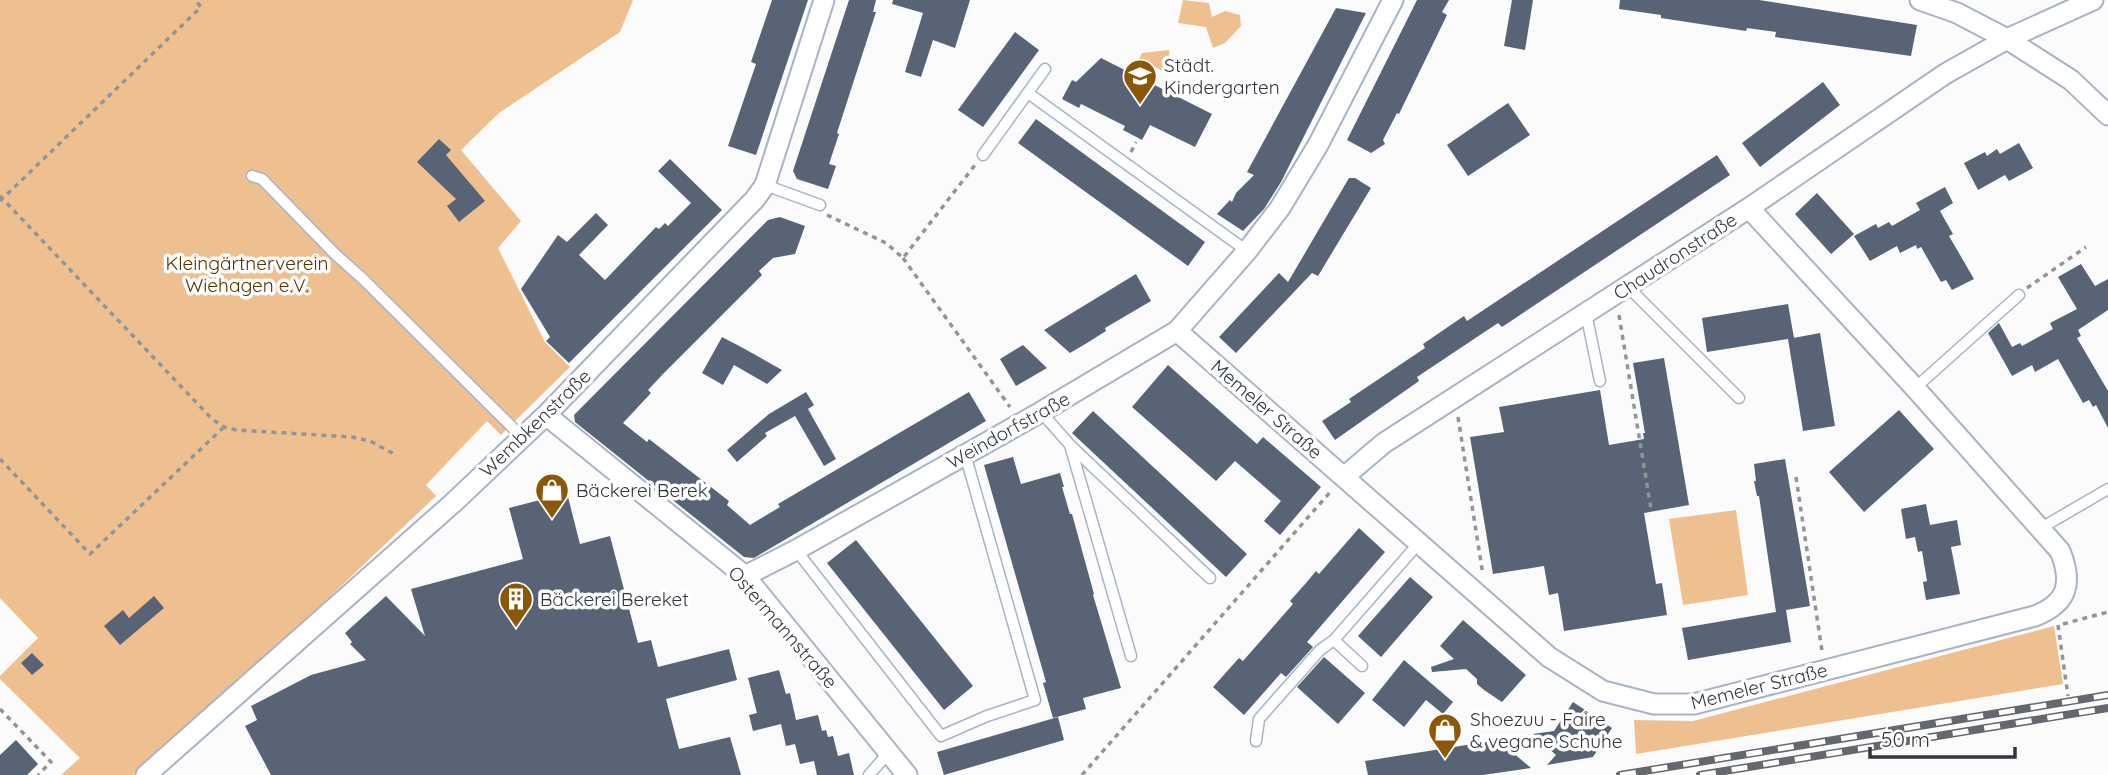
<svg xmlns="http://www.w3.org/2000/svg" width="2108" height="775" viewBox="0 0 2108 775" font-family="Quicksand,sans-serif">
  <style>
    .green { fill: #efc08f }
    .building { fill: #586375 }
    .lines { fill: none; stroke-linecap: round; stroke-linejoin: round }
    .service-casing { stroke: #a7b3c7; stroke-width: 13 }
    .minor-casing { stroke: #a7b3c7; stroke-width: 23 }
    .path { stroke: #919498; stroke-width: 3.5; stroke-dasharray: 5 5; stroke-linecap: butt }
    .service { stroke: #fff; stroke-width: 10 }
    .minor { stroke: #fff; stroke-width: 19 }
    .rail-casing { stroke: #64676d; stroke-width: 8 }
    .rail { stroke: #fff; stroke-width: 5; stroke-dasharray: 16; stroke-linecap: butt }
    .labels { text-anchor: middle; dominant-baseline: central; stroke-width: 7; stroke-linejoin: round; paint-order: stroke }
    .poi-label { font-size: 19px; fill: #31363e; stroke: #fff; text-anchor: start }
    .street-label { font-size: 19px; fill: #31363e; stroke: #fff }
    .park-label { font-size: 19px; fill: #573300; stroke: #fff }
  </style>
  <rect width="100%" height="100%" fill="#fbfbfb"/>
  <!-- green -->
  <path class="green" d="M0,0H633L620,32L499,113L461,150L521,221L498,248L545,342L570,367L501,435L487,421L426,485L436,496L197,723L133,775H61L80,758L0,679V676L38,638L0,598Z
    M1183,0L1209,3L1212,17L1225,11L1240,15L1241,26L1225,43L1213,48L1206,27L1178,23Z
    M1169,50L1171,71L1165,72L1139,59L1142,53Z
    M1736,510L1748,595L1683,605L1669,519Z
    M2054,626L2063,684L1636,754L1634,720L1693,721Z"/>
  <!-- building -->
  <path class="building" d="M772,0H808L756,155L728,146L756,64L751,62Z
    M849,0H876L873,12H876L837,133L839,134L829,164L836,166L828,189L797,179L793,171Z
    M893,0H970L955,48L933,40L921,77L905,72L923,13L892,4Z
    M1417,0H1449L1442,12L1447,15L1399,114L1397,113L1383,140L1385,144L1371,153L1347,140Z
    M1512,0H1533L1525,50L1504,46Z
    M1620,0H1759L1917,25L1911,56L1775,37L1776,32L1747,28L1746,31L1661,18V15L1619,9Z
    M1336,8L1366,13L1281,182L1264,209L1243,231L1217,214L1230,200L1232,202L1236,193L1254,175L1247,172Z
    M1015,32L1039,50L983,127L958,110Z
    M1101,58L1212,114L1195,147L1150,125L1142,140L1123,130L1125,126L1081,104L1079,108L1062,99L1072,80L1076,82Z
    M1823,82L1840,105L1760,167L1742,143Z
    M1508,103L1530,135L1468,176L1447,145Z
    M1036,119L1205,242L1188,266L1018,143Z
    M439,139L451,150L446,155L485,201L459,222L447,206L456,199L417,162Z
    M2019,143L2033,168L2009,181L2005,175L1978,190L1964,163L1985,152L1987,156L1997,149L2000,154Z
    M1717,155L1730,175L1502,327L1498,323L1417,377L1419,381L1335,440L1322,421L1351,402L1349,399L1425,348L1423,344L1464,316L1467,321Z
    M670,159L722,210L569,363L546,341L550,337L521,289L558,235L567,242L596,213L608,225L579,255L605,280L656,227L659,229L665,223L668,226L691,203L658,171Z
    M1349,178H1355L1371,188L1318,276L1312,273L1236,353L1219,337L1279,273L1288,282Z
    M1945,187L1953,203L1940,211L1953,234L1949,236L1974,279L1952,290L1946,280L1941,282L1921,247L1917,249L1916,245L1900,253L1897,246L1870,261L1854,236L1876,224L1878,228L1889,222L1892,226L1920,210L1916,203Z
    M1817,193L1854,234L1831,254L1795,214Z
    M780,217L805,226L795,254L773,258L759,271L762,275L663,374L648,390L651,393L623,423L647,442L649,439L729,501L727,505L750,525L780,507L778,504L969,392L986,421L754,558L744,557L575,422L574,415L768,220Z
    M2081,264L2095,286L2108,279V310L2078,330L2081,336L2077,338L2108,391V428L2096,405L2093,407L2089,400L2083,403L2058,359L2035,372L2032,365L2012,376L1988,333L1999,323L2012,347L2020,343L2022,346L2053,329L2050,323L2077,309L2058,277Z
    M1136,274L1151,301L1105,328L1106,331L1087,343L1070,353L1044,330Z
    M1788,304L1794,338L1707,352L1702,318Z
    M1820,333L1835,426L1803,431L1788,339Z
    M722,337L743,348L782,370L767,384L734,365L723,385L702,373Z
    M1023,345L1047,368L1016,386L1000,359Z
    M1664,358L1689,505L1644,513L1656,584L1662,583L1667,615L1564,631L1558,593L1549,595L1544,566L1493,574L1470,437L1504,432L1499,407L1600,390L1609,445L1644,439L1643,433H1645L1633,363Z
    M1168,365L1257,444L1263,437L1321,487L1280,535L1264,521L1281,501L1235,461L1216,481L1132,407Z
    M806,392L814,405L808,409L836,459L824,466L795,416L765,433L767,436L737,462L727,450L769,414Z
    M1899,410L1934,449L1864,512L1829,472Z
    M1093,411L1247,554L1226,577L1072,433Z
    M1013,457L1021,484L1060,473L1064,487H1062L1070,514H1072L1094,594L1093,595L1121,688L1083,698L1086,709L1053,718L1043,683L1046,682L984,465Z
    M1785,459L1810,606L1786,610L1791,642L1688,660L1682,628L1776,612L1759,496H1757L1754,481H1756L1754,464Z
    M567,493L580,544L610,536L638,643L651,640L658,667L729,649L737,680L666,699L679,749L730,737L741,775H271L245,726L257,720L251,706L311,675L366,660L350,644L352,642L345,633L386,596L425,636L411,589L523,559L509,508Z
    M1926,504L1930,525L1957,520L1961,545L1951,547L1960,594L1926,600L1923,582L1927,581L1922,551L1918,552L1915,537L1906,539L1901,509Z
    M1359,528L1385,552L1307,642L1313,647L1286,677L1281,673L1244,715L1213,687L1239,658L1243,661L1293,604L1290,601L1306,583L1316,571L1319,574Z
    M856,540L973,686L944,710L827,563Z
    M1410,577L1433,597L1381,657L1358,636Z
    M154,596L164,608L120,645L104,626L123,610L129,618Z
    M1463,620L1526,675L1502,702L1484,690L1477,684V679L1466,669L1432,672L1431,667L1454,659L1440,646Z
    M32,653L44,665L32,675L21,663Z
    M1324,657L1365,693L1338,724L1297,687Z
    M1404,660L1453,702L1443,714L1426,700L1404,727L1372,700Z
    M779,670L786,694L790,693L796,720L818,715L822,731L826,730L828,737L833,736L838,756L849,753L854,775H817L814,761L800,764L795,744L786,746L781,724L753,731L749,715L757,713L748,678Z
    M1573,702L1612,728L1593,757L1547,765L1556,755L1533,734L1554,731Z
    M1058,717L1064,740L944,775L937,752Z
    M16,740L38,764L27,775H0V755Z
    M1498,740L1531,768L1483,775H1368L1365,761Z"/>
  <g class="lines">
    <!-- service casing -->
    <g class="service-casing">
      <path id="service" d="M1028,93L1247,251
        M983,155L1045,69
        M252,176L262,179L335,254L363,279L522,437
        M765,185L820,205
        M1627,286L1739,398
        M1586,313L1600,381
        M1915,388L2019,295
        M1041,412L1070,445L1210,578
        M1070,445L1131,656
        M2041,528L2108,489
        M796,550L941,736L987,716L1035,700L965,454
        M1362,666L1334,640L1418,544
        M1256,741L1259,719L1320,650L1334,640
        M869,775L889,752"/>
    </g>
    <!-- minor casing -->
    <g class="minor-casing">
      <path id="minor" d="M1920,0L1957,13L2007,39L2071,80L2108,115
        M1177,331L1549,657L1603,691L1654,704H1694L2035,616C2068,603 2073,583 2060,551L1915,388L1749,208
        M546,415L745,576L907,775
        M1345,476L1384,443L1749,208L1945,74L2007,39L2093,0
        M745,576L796,550L1041,412L1177,331L1247,251L1280,208L1318,145L1393,0
        M146,775L453,503L546,415L755,199L765,185L824,0"/>
    </g>
    <!-- path -->
    <path class="path" d="M1131,152L1136,142
      M0,196L212,419L224,427L236,430L352,437L370,441L394,454
      M0,201L201,7L195,0
      M827,215L886,243L903,258L975,165
      M903,258L1010,407
      M2027,288L2086,247
      M1619,315L1651,509
      M1458,417L1483,575
      M0,459L90,554L224,427
      M1796,477L1822,651
      M2063,624L2108,612
      M2058,625L2068,696
      M0,709L51,762L38,775
      M1082,775L1332,490"/>
    <!-- service -->
    <use href="#service" class="service"/>
    <!-- minor -->
    <use href="#minor" class="minor"/>
    <!-- rail casing -->
    <g class="rail-casing">
      <path id="rail" d="M1620,775L2108,695
        M1700,775L2108,708"/>
    </g>
    <!-- rail -->
    <use href="#rail" class="rail"/>
  </g>
  <!-- icons -->
  <defs>
    <g id="school-pin" transform="scale(1.75)"><path d="M0 17L-7.5 6A9.5 9.5 0 1 1 7.5 6Z" fill="#8d570a" stroke="#fff"/><path d="M0-5L7-2L0 1L-7-2ZM-4 1L0 2.5L4 1V4Q0 6-4 4Z" fill="#fff"/></g>
    <g id="shop-pin" transform="scale(1.75)"><path d="M0 17L-7.5 6A9.5 9.5 0 1 1 7.5 6Z" fill="#8d570a" stroke="#fff"/><path d="M-5-2.5h2.3a2.7 3.5 0 0 1 5.4 0H5L5.5 6h-11ZM-1.5-2.5h3a1.5 2.3 0 0 0-3 0Z" fill="#fff"/></g>
    <g id="building-pin" transform="scale(1.75)"><path d="M0 17L-7.5 6A9.5 9.5 0 1 1 7.5 6Z" fill="#8d570a" stroke="#fff"/><path d="M-4-6H4V6H1V3H-1V6H-4ZM-2.5-4.3h1.7v1.8h-1.7ZM.8-4.3h1.7v1.8H.8ZM-2.5-1h1.7V.8h-1.7ZM.8-1h1.7V.8H.8Z" fill="#fff"/></g>
  </defs>
  <g fill-rule="evenodd">
    <use href="#school-pin" x="1140" y="76"/>
    <use href="#shop-pin" x="552" y="490"/>
    <use href="#building-pin" x="516" y="599"/>
    <use href="#shop-pin" x="1445" y="730"/>
  </g>
  <g class="labels">
    <!-- poi labels -->
    <g class="poi-label">
      <text x="1164" y="65">Städt.<tspan x="1164" dy="22">Kindergarten</tspan></text>
      <text x="576" y="490">Bäckerei Berek</text>
      <text x="540" y="599">Bäckerei Bereket</text>
      <text x="1470" y="719">Shoezuu - Faire<tspan x="1470" dy="22">&amp; vegane Schuhe</tspan></text>
    </g>
    <!-- street labels -->
    <g class="street-label">
      <text transform="translate(1675 256) rotate(-33)">Chaudronstraße</text>
      <text transform="translate(1267 409) rotate(41)">Memeler Straße</text>
      <text transform="translate(535 423) rotate(-44)">Wembkenstraße</text>
      <text transform="translate(1008 430) rotate(-29)">Weindorfstraße</text>
      <text transform="translate(783 627) rotate(49)">Ostermannstraße</text>
      <text transform="translate(1759 686) rotate(-14)">Memeler Straße</text>
    </g>
    <!-- park labels -->
    <g class="park-label">
      <text x="247" y="263">Kleingärtnerverein<tspan x="247" dy="22">Wiehagen e.V.</tspan></text>
    </g>
  </g>
  <!-- scale -->
  <path d="M1870 747v10h145v-10" fill="none" stroke="#31363e" stroke-width="3.5"/>
  <text x="1881" y="747" font-size="21" fill="#31363e" stroke="#ffffff" stroke-width="5" paint-order="stroke">50 m</text>
</svg>
